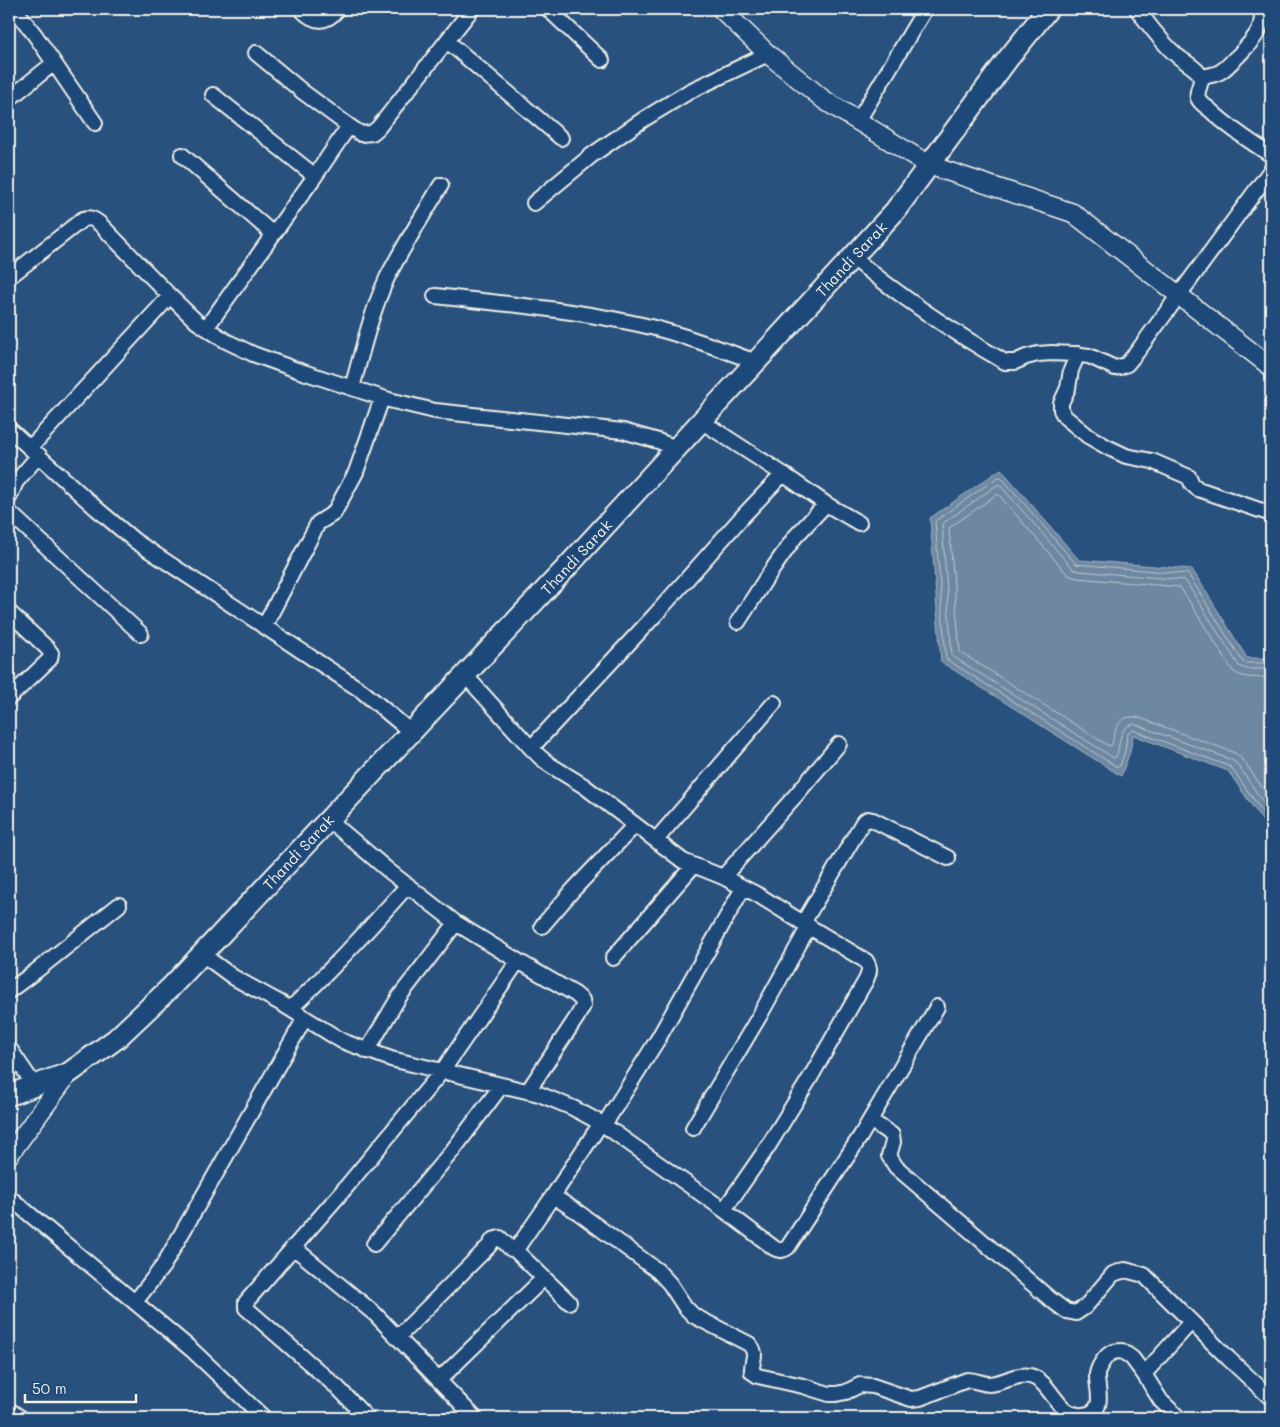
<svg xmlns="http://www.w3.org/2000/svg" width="1280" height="1427" viewBox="0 0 1280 1427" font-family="Mali,sans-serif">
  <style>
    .water { fill: #6e88a2; stroke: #a4b2be }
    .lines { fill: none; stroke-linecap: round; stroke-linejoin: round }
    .shore { stroke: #bec7cc; stroke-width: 1 }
    .minor-casing { stroke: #f4f1e8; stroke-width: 18 }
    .tertiary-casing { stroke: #f4f1e8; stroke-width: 21 }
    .secondary-casing { stroke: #f4f1e8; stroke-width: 24 }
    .minor { stroke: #1f4a7a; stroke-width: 14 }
    .tertiary { stroke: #1f4a7a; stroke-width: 18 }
    .secondary { stroke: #1f4a7a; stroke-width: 20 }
    .labels { text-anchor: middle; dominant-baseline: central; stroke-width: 5; stroke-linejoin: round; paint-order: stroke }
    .street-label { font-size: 15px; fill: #f4f1e8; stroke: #1f4a7a }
  </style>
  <rect width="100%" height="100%" fill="#28517e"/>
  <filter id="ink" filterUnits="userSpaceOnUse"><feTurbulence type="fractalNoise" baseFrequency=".02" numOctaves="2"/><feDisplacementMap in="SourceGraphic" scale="10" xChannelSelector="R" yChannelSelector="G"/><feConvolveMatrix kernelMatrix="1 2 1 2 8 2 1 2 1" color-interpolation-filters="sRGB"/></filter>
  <g filter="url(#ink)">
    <!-- water -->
    <path class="water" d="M1001,469L1079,560L1192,569L1247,658H1271V833L1228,771L1133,735L1130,752L1121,776L941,662L930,518Z"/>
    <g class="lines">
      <!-- shore -->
      <path class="shore" d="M1271,663H1247L1243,662L1188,574L1076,564L1001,477H998L935,521L946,659L1117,767L1120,766L1125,751L1127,735L1130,732L1133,730L1231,767L1271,824
        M1271,669H1246L1239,666L1185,580L1079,571L1073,569L1000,485H997L942,524L952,656L1114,758L1116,757C1121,745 1117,727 1134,724L1232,760L1237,764L1271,813
        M1271,677C1258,677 1244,680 1233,671L1180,587L1077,578L1068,575L999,495H996L949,528L960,652L1109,746L1112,745C1115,728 1119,713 1140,718L1235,753L1243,760L1271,800"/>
      <!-- minor casing -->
      <g class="minor-casing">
        <path id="minor" d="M15,9L35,35L95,123
          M301,9C314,23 326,24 338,9
          M548,9L602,60
          M1137,9C1148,24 1160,40 1174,53C1181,60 1192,65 1198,72C1206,81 1195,89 1198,98C1200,103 1205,106 1209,109C1228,127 1249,141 1271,155
          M447,41L561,138
          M256,53L303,92L349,126L361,134L372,133L378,128L472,9
          M1201,77C1208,76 1214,75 1220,72C1227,68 1232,61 1238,56C1249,44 1268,27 1260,9
          M213,95L315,176
          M9,99L54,63
          M858,121L925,9
          M182,155L273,234
          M534,203L592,155L644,119L690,91L768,54
          M852,257C901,297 951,331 1005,362H1015L1026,357L1038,354L1052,353L1073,354L1089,356L1115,368L1120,367L1127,364L1137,352L1271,170
          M9,277L83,219C91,217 94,219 100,224L170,296L197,322L226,341L253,354L297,370L389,400L435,411L623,431L658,441L676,448
          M435,296C499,303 565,309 628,322C671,330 715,347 756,362
          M206,328L315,176L349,126
          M1078,354L1071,370L1068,388L1061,403V410L1065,417L1088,436L1107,447L1126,456L1152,461L1189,477L1192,484L1198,489L1271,514
          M352,388C362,352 371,313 387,278C403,246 423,216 441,185
          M701,421L783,474L826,504L859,523
          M9,429L97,509L135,541L362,691L411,732
          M30,448L170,296
          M9,498L16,482L39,455
          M9,512L141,634
          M9,612L47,648L51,653L50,659L9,698
          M738,622L765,580L795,537L826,504
          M264,627L318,523L334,513L356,472L382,398
          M465,675L531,748L540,757L550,765L584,786L683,861L723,877L758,895L803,923L863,822L868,819L873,820L948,858
          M531,748L655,615L742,517L783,474
          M329,820L389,871L456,923L518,961L575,994L582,1000L583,1006L577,1017L528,1091
          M656,840L774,703
          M723,877L796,795L839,744
          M542,926L573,890L635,825
          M202,954L233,977L284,1005L342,1041L391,1059L539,1094L573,1108L601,1123L724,1210L767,1148L810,1078L866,980C869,973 871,969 866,961L803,923
          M613,958L693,866
          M9,991L36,971L119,905
          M290,1009C332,970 370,928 408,885
          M9,1048L35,1086
          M367,1051L399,997L456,923
          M870,1120L892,1135L893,1142L889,1156L896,1167L1050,1299L1066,1311L1076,1313L1085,1307L1113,1274L1125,1270L1144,1275L1229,1359L1271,1398
          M601,1123L553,1196L579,1213L658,1271L670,1284L685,1307L694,1316L749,1344C759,1355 751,1359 752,1372L758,1376L803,1386L829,1394H836L846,1392L860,1385L873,1386L911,1399L920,1398L967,1380C977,1380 981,1384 989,1384C1003,1384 1015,1373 1030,1376C1052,1381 1057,1418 1083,1415C1108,1412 1096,1389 1097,1374C1098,1369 1100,1365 1103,1361C1108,1353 1113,1351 1122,1351L1132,1358L1144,1374L1191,1322
          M604,1125L658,1039L743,888
          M693,1128L760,1015L809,926
          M9,1197L192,1350L264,1418
          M724,1210L774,1248C779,1251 783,1251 788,1247L860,1137L937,1007
          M374,1244L453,1150L502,1085
          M293,1247L375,1314L475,1418
          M514,1249L569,1302
          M135,1302L163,1266L305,1018
          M397,1338L489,1246L493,1240L500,1238L511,1249L517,1248L553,1196
          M1144,1374L1161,1401L1179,1418
          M439,1380L544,1278
          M9,1410L21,1418
          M367,1418L338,1388L246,1308V1302L347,1186L443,1070L518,961"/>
      </g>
      <!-- tertiary casing -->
      <g class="tertiary-casing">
        <path id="tertiary" d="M721,9L768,54L824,100L929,165L1073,213L1271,367
          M9,1155L69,1073"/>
      </g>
      <!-- secondary casing -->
      <g class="secondary-casing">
        <path id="secondary" d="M9,1095L69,1073L116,1039L171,987L565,569L895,211L1007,60L1048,9"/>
      </g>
      <!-- minor -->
      <use href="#minor" class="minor"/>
      <!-- tertiary -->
      <use href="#tertiary" class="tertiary"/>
      <!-- secondary -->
      <use href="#secondary" class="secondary"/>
    </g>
  </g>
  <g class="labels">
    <!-- street labels -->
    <g class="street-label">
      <text transform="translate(851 259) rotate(-47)">Thandi Sarak</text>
      <text transform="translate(576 557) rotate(-47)">Thandi Sarak</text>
      <text transform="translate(298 852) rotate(-47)">Thandi Sarak</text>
    </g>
  </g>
  <!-- margin -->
  <rect width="1280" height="1427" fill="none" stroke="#1f4a7a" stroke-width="30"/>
  <rect x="15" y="15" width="1250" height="1397" fill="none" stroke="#f4f1e8" stroke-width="2" filter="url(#ink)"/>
  <!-- scale -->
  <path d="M25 1394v8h111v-8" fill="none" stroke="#f4f1e8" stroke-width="2.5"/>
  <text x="32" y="1394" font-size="15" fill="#f4f1e8" stroke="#1f4a7a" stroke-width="4" paint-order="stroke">50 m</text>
</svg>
